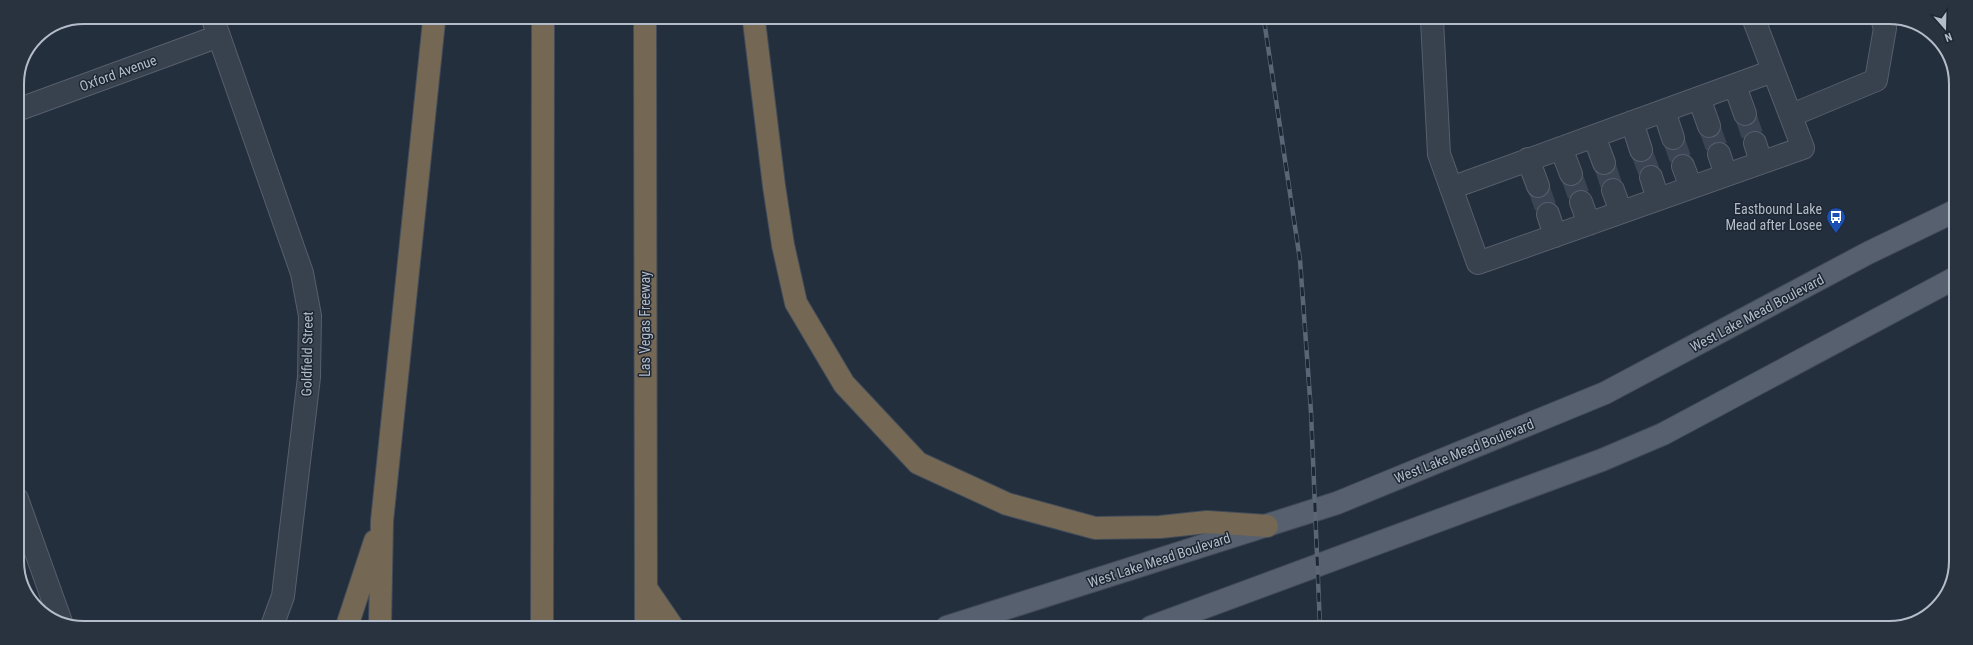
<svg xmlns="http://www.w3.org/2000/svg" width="1973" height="645" viewBox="0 0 1973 645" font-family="'Roboto Condensed',sans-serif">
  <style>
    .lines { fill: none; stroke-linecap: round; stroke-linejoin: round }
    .minor-tunnel { stroke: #3a4453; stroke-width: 22; stroke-dasharray: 22 11; stroke-linecap: butt }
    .minor-casing { stroke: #565f6c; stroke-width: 24 }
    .major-casing { stroke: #414a57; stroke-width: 24 }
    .highway-casing { stroke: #434c59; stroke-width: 24 }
    .minor { stroke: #38414e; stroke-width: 22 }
    .major { stroke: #56606e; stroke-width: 22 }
    .highway { stroke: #746855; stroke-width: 22 }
    .rail-casing { stroke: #5a6575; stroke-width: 4.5 }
    .rail { stroke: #1d2633; stroke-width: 3; stroke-dasharray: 9; stroke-linecap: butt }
    .labels { text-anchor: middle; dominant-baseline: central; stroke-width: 3; stroke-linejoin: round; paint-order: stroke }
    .street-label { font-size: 14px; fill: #b4bcc9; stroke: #1d2633 }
    .poi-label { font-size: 14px; fill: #b4bcc9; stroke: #1d2633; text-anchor: end }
    .rim { fill: none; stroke: #b4bcc9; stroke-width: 2 }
  </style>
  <rect width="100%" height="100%" fill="#242f3e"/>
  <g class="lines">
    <!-- minor-tunnel -->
    <path class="minor-tunnel" d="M1745,114L1755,143
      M1709,126L1719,154
      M1673,138L1683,166
      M1641,150L1651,177
      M1604,163L1613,190
      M1571,174L1581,202
      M1538,186L1548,214"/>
    <!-- minor casing -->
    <g class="minor-casing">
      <path id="minor" d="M1432,20L1439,154L1478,263L1803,148L1754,20
        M214,22L302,273L310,316L309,377L283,596L272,626
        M1735,86L1745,114
        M1699,98L1709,126
        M17,110L219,36
        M1664,111L1673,138
        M1792,115L1876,80L1885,28L1882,19
        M1632,122L1641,150
        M1594,136L1604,163
        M1755,143L1761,162
        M1561,148L1571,174
        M1719,154L1726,175
        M1528,159L1538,186
        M1683,166L1691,187
        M1651,177L1658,199
        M1451,188L1773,71
        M1613,190L1621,212
        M1581,202L1589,224
        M1548,214L1555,236
        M17,499L61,622"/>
    </g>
    <!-- major casing -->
    <g class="major-casing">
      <path id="major" d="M947,627L1337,503L1605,393L1868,253L1955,211
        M1151,627L1602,460L1663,434L1955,278"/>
    </g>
    <!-- highway casing -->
    <g class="highway-casing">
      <path id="highway" d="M645,21L646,626
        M754,21L774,186L783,245L796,303L844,384L918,463L1007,504L1095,528L1160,527L1207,522L1267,526
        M646,588L672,626
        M347,626L375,541
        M380,626L382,521L434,21
        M542,626L543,21"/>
    </g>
    <!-- minor -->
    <use href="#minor" class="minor"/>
    <!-- major -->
    <use href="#major" class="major"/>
    <!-- highway -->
    <use href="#highway" class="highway"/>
    <!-- rail casing -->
    <g class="rail-casing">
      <path id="rail" d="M1264,20L1300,260L1311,412L1320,627"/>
    </g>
    <!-- rail -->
    <use href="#rail" class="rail"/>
  </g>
  <!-- icons -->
  <defs>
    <g id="bus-pin" transform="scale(1)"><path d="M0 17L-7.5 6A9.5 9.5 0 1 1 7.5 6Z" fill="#1a4fb4" stroke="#1d2633"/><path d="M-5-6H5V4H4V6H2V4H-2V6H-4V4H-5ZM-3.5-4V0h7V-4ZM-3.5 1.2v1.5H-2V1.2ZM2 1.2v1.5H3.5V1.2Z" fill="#fff"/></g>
  </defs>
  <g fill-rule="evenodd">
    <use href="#bus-pin" x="1836" y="217"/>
  </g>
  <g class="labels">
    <!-- street labels -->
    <g class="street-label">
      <text transform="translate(118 73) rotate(-20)">Oxford Avenue</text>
      <text transform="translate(1757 313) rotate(-28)">West Lake Mead Boulevard</text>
      <text transform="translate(645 324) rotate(-90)">Las Vegas Freeway</text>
      <text transform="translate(307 354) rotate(-89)">Goldfield Street</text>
      <text transform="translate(1464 451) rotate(-22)">West Lake Mead Boulevard</text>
      <text transform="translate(1159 560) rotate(-18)">West Lake Mead Boulevard</text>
    </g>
    <!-- poi labels -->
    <g class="poi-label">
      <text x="1822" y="209">Eastbound Lake<tspan x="1822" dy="16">Mead after Losee</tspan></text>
    </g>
  </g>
  <!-- crop -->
  <path d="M0 0H1973V645H0ZM84 24H1889A60 60 0 0 1 1949 84V561A60 60 0 0 1 1889 621H84A60 60 0 0 1 24 561V84A60 60 0 0 1 84 24Z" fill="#29323f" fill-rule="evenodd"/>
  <path class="rim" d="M84 24H1889A60 60 0 0 1 1949 84V561A60 60 0 0 1 1889 621H84A60 60 0 0 1 24 561V84A60 60 0 0 1 84 24Z"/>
  <!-- north arrow -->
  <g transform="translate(1945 28) rotate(160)" stroke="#1d2633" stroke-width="3" paint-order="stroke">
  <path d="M0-3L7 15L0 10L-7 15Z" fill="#b4bcc9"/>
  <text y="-6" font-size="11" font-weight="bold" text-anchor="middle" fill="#b4bcc9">N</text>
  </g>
</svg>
